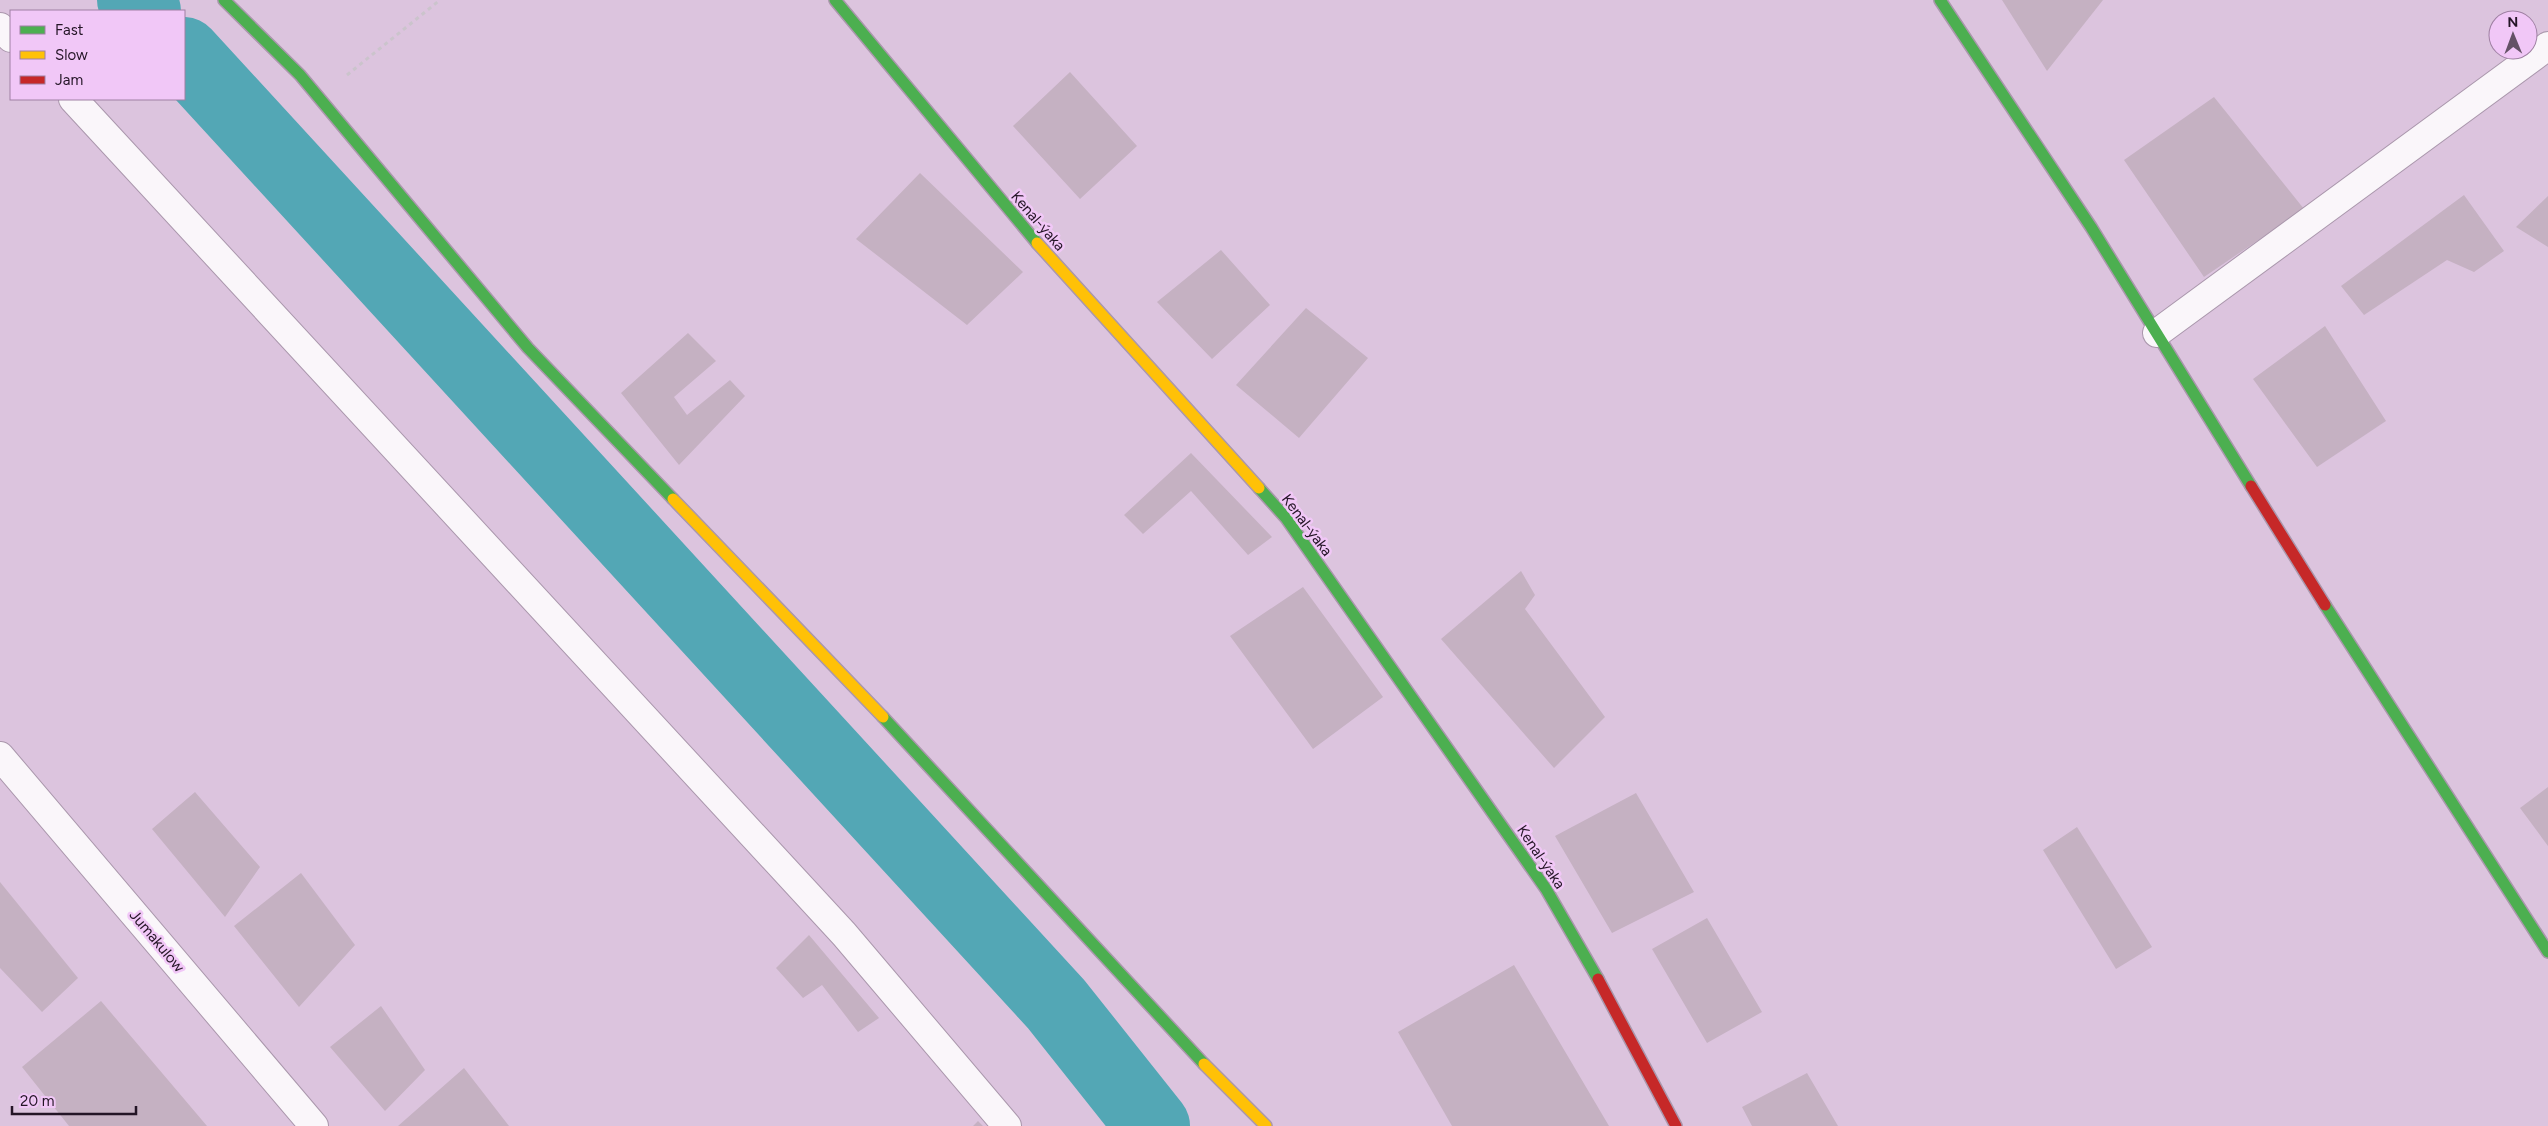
<svg xmlns="http://www.w3.org/2000/svg" width="2548" height="1126" viewBox="0 0 2548 1126" font-family="Figtree,sans-serif">
  <style>
    .lines { fill: none; stroke-linecap: round; stroke-linejoin: round }
    .river { stroke: #53a7b5; stroke-width: 74 }
    .building { fill: #c5b1c2 }
    .street-casing { stroke: #aa97ac; stroke-width: 30 }
    .fast-casing { stroke: #aa97ac; stroke-width: 14 }
    .slow-casing { stroke: #aa97ac; stroke-width: 14 }
    .jam-casing { stroke: #aa97ac; stroke-width: 14 }
    .path { stroke: #cbc4cc; stroke-width: 3; stroke-dasharray: 4 4; stroke-linecap: butt }
    .street { stroke: #faf6fa; stroke-width: 28 }
    .fast { stroke: #4caf50; stroke-width: 11 }
    .slow { stroke: #ffc107; stroke-width: 11 }
    .jam { stroke: #c62828; stroke-width: 11 }
    .labels { text-anchor: middle; dominant-baseline: central; stroke-width: 5; stroke-linejoin: round; paint-order: stroke }
    .street-label { font-size: 15px; fill: #241526; stroke: #f1c7f7 }
  </style>
  <rect width="100%" height="100%" fill="#dcc4de"/>
  <g class="lines">
    <!-- river -->
    <path class="river" d="M134,0L144,11
      M184,54L1056,1004L1153,1126"/>
  </g>
  <!-- building -->
  <path class="building" d="M2002,0H2103L2047,71Z
    M1070,72L1137,146L1080,199L1013,126Z
    M2214,97L2304,209L2204,277L2124,160Z
    M920,173L1023,272L967,325L856,239Z
    M2464,195L2504,251L2474,272L2447,260L2364,315L2341,286Z
    M2548,196V247L2516,227Z
    M1221,250L1270,305L1212,359L1157,302Z
    M1306,308L1368,358L1299,438L1236,385Z
    M2325,326L2386,421L2317,467L2253,379Z
    M688,333L716,361L674,397L687,415L730,380L745,396L679,465L621,393Z
    M1191,453L1272,537L1248,555L1191,491L1143,534L1124,515Z
    M1521,571L1535,595L1525,609L1605,717L1554,768L1441,639Z
    M1303,587L1383,697L1313,749L1230,636Z
    M2548,787V846L2520,808Z
    M195,792L260,867L225,917L152,829Z
    M1636,793L1694,892L1612,933L1555,836Z
    M2077,827L2152,947L2116,969L2043,850Z
    M301,873L355,945L299,1007L234,926Z
    M0,882L78,978L42,1012L0,968Z
    M1707,918L1762,1012L1707,1043L1652,949Z
    M809,935L879,1018L858,1032L822,985L803,998L776,968Z
    M1514,965L1609,1126H1452L1398,1032Z
    M101,1001L207,1126H69L22,1067Z
    M381,1006L425,1070L385,1111L330,1047Z
    M464,1068L509,1126H398Z
    M1807,1073L1838,1126H1752L1742,1107Z
    M978,1121L983,1126H973Z"/>
  <g class="lines">
    <!-- street casing -->
    <g class="street-casing">
      <path id="street" d="M0,27L11,38
        M73,99L844,934L1007,1126
        M2157,333L2548,46
        M0,756L314,1126"/>
    </g>
    <!-- fast casing -->
    <g class="fast-casing">
      <path id="fast" d="M224,0L300,75L528,348L673,499
        M835,0L1037,243
        M1940,0L2091,227L2251,486
        M1259,488L1286,518L1546,889L1598,979
        M2325,605L2548,952
        M883,717L1204,1064"/>
    </g>
    <!-- slow casing -->
    <g class="slow-casing">
      <path id="slow" d="M1037,243L1259,488
        M673,499L883,717
        M1204,1064L1266,1126"/>
    </g>
    <!-- jam casing -->
    <g class="jam-casing">
      <path id="jam" d="M2251,486L2325,605
        M1598,979L1676,1126"/>
    </g>
    <!-- path -->
    <path class="path" d="M347,75L440,0"/>
    <!-- street -->
    <use href="#street" class="street"/>
    <!-- fast -->
    <use href="#fast" class="fast"/>
    <!-- slow -->
    <use href="#slow" class="slow"/>
    <!-- jam -->
    <use href="#jam" class="jam"/>
  </g>
  <g class="labels">
    <!-- street labels -->
    <g class="street-label">
      <text transform="translate(1038 221) rotate(49)">Kenal-ýaka</text>
      <text transform="translate(1307 525) rotate(53)">Kenal-ýaka</text>
      <text transform="translate(1541 857) rotate(56)">Kenal-ýaka</text>
      <text transform="translate(157 941) rotate(50)">Jumakulow</text>
    </g>
  </g>
  <!-- legend -->
  <rect x="10" y="10" width="175" height="90" fill="#f1c7f7" stroke="#9f80a3"/>
  <rect x="20" y="26" width="25" height="8" fill="#4caf50" stroke="#9f80a3"/>
  <text x="55" y="35" font-size="15" fill="#241526">Fast</text>
  <rect x="20" y="51" width="25" height="8" fill="#ffc107" stroke="#9f80a3"/>
  <text x="55" y="60" font-size="15" fill="#241526">Slow</text>
  <rect x="20" y="76" width="25" height="8" fill="#c62828" stroke="#9f80a3"/>
  <text x="55" y="85" font-size="15" fill="#241526">Jam</text>
  <!-- north arrow -->
  <g transform="translate(2513 35) rotate(359)"><circle r="24" fill="#f1c7f7" stroke="#9f80a3"/>
  <path d="M0-4L9 19L0 12L-9 19Z" fill="#645266"/>
  <text y="-8" font-size="14" font-weight="bold" text-anchor="middle" fill="#241526">N</text>
  </g>
  <!-- scale -->
  <path d="M12 1106v8h124v-8" fill="none" stroke="#241526" stroke-width="2.5"/>
  <text x="20" y="1106" font-size="15" fill="#241526" stroke="#f1c7f7" stroke-width="4" paint-order="stroke">20 m</text>
</svg>
